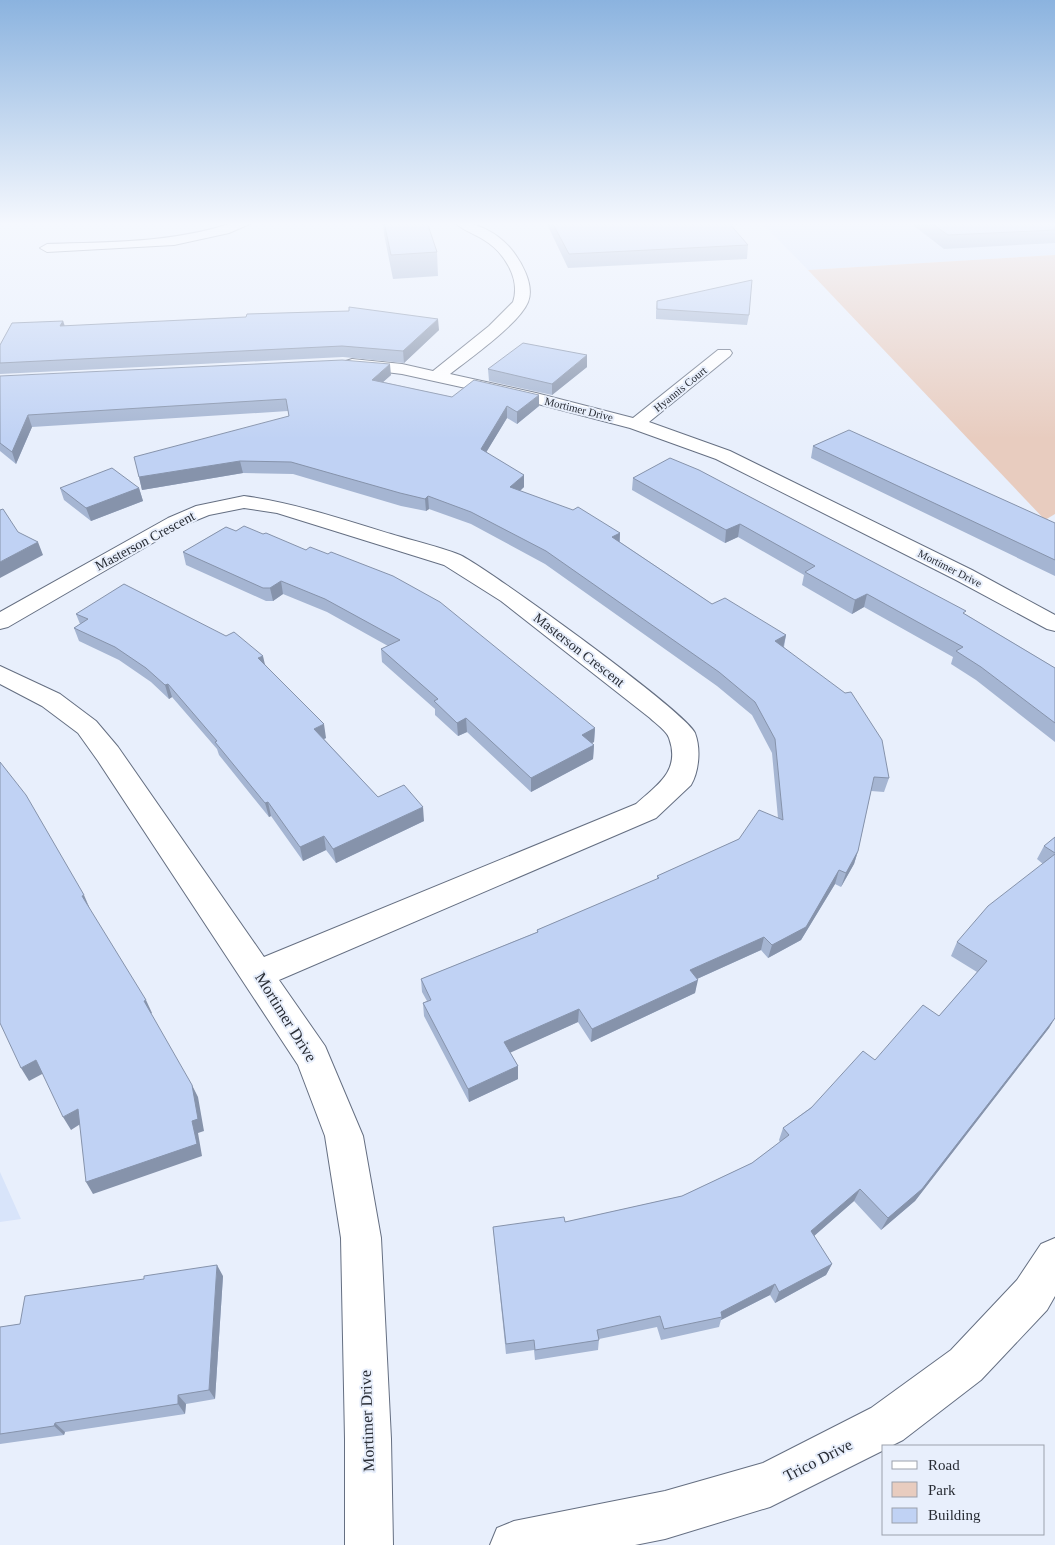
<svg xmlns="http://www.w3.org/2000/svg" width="1055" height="1545" viewBox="0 0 1055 1545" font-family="Georgia,serif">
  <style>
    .built { fill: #d8e4fa }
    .green { fill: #e8ccbf }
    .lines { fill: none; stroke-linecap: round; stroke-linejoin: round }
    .minor-casing { stroke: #656f82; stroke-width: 2 }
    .minor { fill: #fff; fill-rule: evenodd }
    .wall { fill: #a5b5d2 }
    .shaded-wall { fill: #8693ab }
    .building { fill: #c0d2f4; stroke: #8693ab }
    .labels { text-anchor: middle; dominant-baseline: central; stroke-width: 4; stroke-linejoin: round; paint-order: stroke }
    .far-street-label { font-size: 11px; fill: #282c34; stroke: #e8effc }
    .street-label { font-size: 14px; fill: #282c34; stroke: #e8effc }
    .near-street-label { font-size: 16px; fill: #282c34; stroke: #e8effc }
  </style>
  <rect width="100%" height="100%" fill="#e8effc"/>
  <!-- built -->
  <path class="built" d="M761,222H1055V255L808,270Z
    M0,1172L21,1219L0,1222Z"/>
  <!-- green -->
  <path class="green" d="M1055,255V514L1045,520L808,270Z"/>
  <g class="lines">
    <!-- minor casing -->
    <g class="minor-casing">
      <path id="minor" d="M235,222H254L229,233L174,245L47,252L40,248L47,244C110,242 175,243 235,222Z
        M454,222C476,222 497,232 511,249C521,261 535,285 528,302C519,324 469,359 450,374L536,393L633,418L718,350H730L732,353L730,356L649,422L730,451L972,570L1055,615V631L1047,629L956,580L716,459L630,428L534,403L402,374L346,367L344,364L346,361L352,359L402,364L433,371L489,326L513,302C521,279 504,252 484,240C475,234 462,230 454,222Z
        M244,496C294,503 342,519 391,534C413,541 438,546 460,555C489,569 686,712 695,733C701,749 699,771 691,785L656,818L279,980L325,1046L363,1136L381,1238L391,1439L393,1545H345V1439L341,1238L325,1136L298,1065L98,761L78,733L42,706L0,684V666L60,694L96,721L118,747L264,957L636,804C657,785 681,771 669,738C667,731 655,723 650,718L501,601L444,565L277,513L244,508L209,515L182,526L8,627L0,629V612L168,518L196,506Z
        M1055,1238V1296L1047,1310L981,1380L903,1440L891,1446H884V1450L770,1507L665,1539L635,1545H490L497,1528L514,1521L665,1491L763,1463L871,1408L951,1350L1017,1280L1041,1244Z"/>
    </g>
    <!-- minor -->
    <use href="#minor" class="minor"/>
  </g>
  <!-- wall -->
  <path class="wall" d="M383,222H427L437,252L438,276L393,279L384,234Z
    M546,222H748V224L730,225L748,245L747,259L568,268Z
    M909,222H1055V243L944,249Z
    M657,301L749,315L747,325L656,319V311Z
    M63,321L65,326L439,330L404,363L343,357L0,374V345Z
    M587,367L552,395L489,381L488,369Z
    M391,375L383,382L452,397L539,406L517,424L507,418L486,452L524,487L520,491L620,533V542L712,604L786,635L784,647L889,778L884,792L871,791L858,851L854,864L841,887L835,884L801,940L768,958L761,950L697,979L695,993L591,1042L578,1022L510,1052L518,1066V1079L469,1102L424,1016L423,1003L427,1001L422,992L421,979L537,932V930L657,879V876L739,839L778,818L772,753L752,715L717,686L545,564L471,524L429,509L426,511L401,506L293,474L243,473L142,490L139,477L289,416L288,411L32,427L16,464L0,451V376Z
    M813,446L1055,523V576L811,458Z
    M633,478L965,614L1055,668V742L976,680L951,664L953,657L864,607L852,614L802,585L804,575L738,537L725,543L632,490Z
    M60,488H139L143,501L91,521L64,500Z
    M226,527L595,728L594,742L591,743L594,745L593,759L531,792L467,732L458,736L435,715V709L382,662L381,649L388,646L327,612L283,594L273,601H266L186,565L183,552Z
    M76,614L264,663L326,738L324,739L378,797L424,821L336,863L326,850L303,861L271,816L269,817L219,755L217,749L172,697L169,699L151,682L119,660L79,641L74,628L80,624Z
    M1055,837V1018L1049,1028L915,1201L881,1230L854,1201L814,1236L832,1264L826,1275L775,1303L770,1295L721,1320L719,1327L661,1340L657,1327L599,1339L598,1350L535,1360L534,1350L506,1354L493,1227L565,1222L682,1196L752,1163L780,1142L779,1140L783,1128L875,1060L939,1016L977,972L951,956L957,942L1043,864L1037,859L1044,846Z
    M223,1276L215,1399L186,1404L185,1414L65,1432L64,1435L0,1444V1327L20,1324Z"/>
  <!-- shaded-wall -->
  <path class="shaded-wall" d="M438,319L439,330L404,363L403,351Z
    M63,321L66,331L60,326Z
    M587,355V367L552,395V384Z
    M390,364L391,375L373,391L372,380Z
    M539,395V406L517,424V412Z
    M507,406V418L481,461V449Z
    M28,415L32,427L16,464L12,452Z
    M240,461L243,473L142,490L139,477Z
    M524,475V487L510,500V487Z
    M139,488L143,501L91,521L86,508Z
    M428,496L429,509L426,511L425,499Z
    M740,524L738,537L725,543L726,530Z
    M620,533L619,546L612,537Z
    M38,542L43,555L0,578V562Z
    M281,581L283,594L273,601L270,588Z
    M867,594L864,607L852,614L855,600Z
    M786,635L783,648L775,641Z
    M263,656L266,669L258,658Z
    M168,684L172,697L169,699L165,685Z
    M466,718L467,732L458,736L457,723Z
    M324,724L326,738L317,742L314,729Z
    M595,728L594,742L581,749L582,735Z
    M594,745L593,759L531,792V778Z
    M268,802L271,816L269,817L265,803Z
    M423,807L424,821L336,863L333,849Z
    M324,836L326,850L303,861L300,847Z
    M858,851L854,864L841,887L846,873Z
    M839,870L835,884L801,940L768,958L772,945Z
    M84,895L90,909L82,896Z
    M764,937L761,950L688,983L690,970Z
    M698,980L695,993L591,1042L592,1029Z
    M146,1000L152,1013L150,1014L144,1001Z
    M579,1009L578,1022L505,1055L504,1042Z
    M1055,1018L1049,1028L915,1201L881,1230L888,1218Z
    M36,1060L44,1073L29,1081L21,1068Z
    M518,1066V1079L469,1102L468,1089Z
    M192,1085L198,1097L204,1131L198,1133L202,1156L93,1194L86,1182L192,1121Z
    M78,1109L85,1121L71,1130L63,1117Z
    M860,1189L854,1201L806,1243L811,1231Z
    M832,1264L826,1275L775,1303L779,1292Z
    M217,1265L223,1276L215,1399L209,1390Z
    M775,1284L770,1295L721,1320L722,1317L721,1312Z
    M178,1395L186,1404L185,1414L178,1404Z
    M55,1423L65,1432L64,1435L54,1426Z"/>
  <!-- building -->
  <path class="building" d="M384,222H427L437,252L391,255Z
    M552,222H728L748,245L569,254Z
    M930,222H1055V230L948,235Z
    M752,280L749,315L657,309V301Z
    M349,307L438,319L403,351L342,346L0,363V345L12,323L63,321L60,326L246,317L247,314L349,311Z
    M523,343L587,355L552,384L488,369Z
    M342,360L390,364L372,380L452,397L474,380L539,395L517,412L507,406L481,449L524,475L510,487L573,510L578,507L620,533L612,537L712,604L725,598L786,635L775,641L845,693L851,692L882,740L889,778L874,777L858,851L846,873L839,870L806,927L772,945L764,937L690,970L698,980L592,1029L579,1009L504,1042L518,1066L468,1089L423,1003L431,1000L421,979L538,932L537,930L659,878L657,876L739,839L759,810L783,820L775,739L755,702L719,672L546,551L471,512L428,496L425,499L400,493L291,462L240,461L139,477L134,457L289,416L286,399L28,415L12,452L0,443V376Z
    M849,430L1055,523V560L813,446Z
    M670,458L699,470L966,611L963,613L1055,668V723L981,667L956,651L963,647L867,594L855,600L805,572L815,566L740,524L726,530L633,478Z
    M112,468L139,488L86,508L60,488Z
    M3,509L18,532L38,542L0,562V510Z
    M244,526L263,534L266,533L306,550L310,547L328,554L331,552L393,576L440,602L595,728L582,735L594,745L531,778L466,718L457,723L434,701L438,699L381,649L400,640L325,599L281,581L270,588H263L183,552L226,527L236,531Z
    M124,584L226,636L234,632L263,656L258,658L324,724L314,729L378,797L404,785L423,807L333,849L324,836L300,847L268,802L265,803L215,742L217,741L168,684L165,685L146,668L115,647L74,628L88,619L76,614Z
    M0,762L26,795L84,895L82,896L146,1000L144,1001L192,1085L198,1119L192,1121L197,1144L86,1182L78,1109L63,1117L36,1060L21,1068L0,1023Z
    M1055,837V853L1044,846Z
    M1055,854V1018L922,1189L888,1218L860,1189L811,1231L832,1264L779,1292L775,1284L721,1312L722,1317L664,1329L660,1316L597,1330L599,1340L535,1350L534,1340L506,1344L493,1227L564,1217L565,1222L682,1196L752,1163L789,1135L783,1128L811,1108L863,1051L875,1060L923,1005L939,1016L987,961L957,942L988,906Z
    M217,1265L209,1390L178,1395V1404L55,1423L54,1426L0,1434V1327L20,1324L25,1296L144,1279V1276Z"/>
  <!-- sky -->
  <linearGradient id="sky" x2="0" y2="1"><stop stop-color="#8bb3df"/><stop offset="0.51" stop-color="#f5f8fe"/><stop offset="1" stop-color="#f5f8fe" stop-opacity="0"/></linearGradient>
  <rect width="1055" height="439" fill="url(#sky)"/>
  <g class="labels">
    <!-- far-street labels -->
    <g class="far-street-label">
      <text transform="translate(680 389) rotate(-39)">Hyannis Court</text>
      <text transform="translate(579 409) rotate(14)">Mortimer Drive</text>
      <text transform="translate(950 568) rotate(27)">Mortimer Drive</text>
    </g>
    <!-- street labels -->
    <g class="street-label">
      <text transform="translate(145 541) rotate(-28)">Masterson Crescent</text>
      <text transform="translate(579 650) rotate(38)">Masterson Crescent</text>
    </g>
    <!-- near-street labels -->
    <g class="near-street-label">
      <text transform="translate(286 1017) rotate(58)">Mortimer Drive</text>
      <text transform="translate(367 1421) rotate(-92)">Mortimer Drive</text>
      <text transform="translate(818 1460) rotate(-27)">Trico Drive</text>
    </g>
  </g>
  <!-- legend -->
  <rect x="882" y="1445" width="162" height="90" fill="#e8effc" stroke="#9ba1ac"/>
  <rect x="892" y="1461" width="25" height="8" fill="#ffffff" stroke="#9ba1ac"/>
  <text x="928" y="1470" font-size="15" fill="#282c34">Road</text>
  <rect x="892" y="1482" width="25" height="15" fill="#e8ccbf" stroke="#9ba1ac"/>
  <text x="928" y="1495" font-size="15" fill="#282c34">Park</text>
  <rect x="892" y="1508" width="25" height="15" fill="#c0d2f4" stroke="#9ba1ac"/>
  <text x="928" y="1520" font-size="15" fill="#282c34">Building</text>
</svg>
